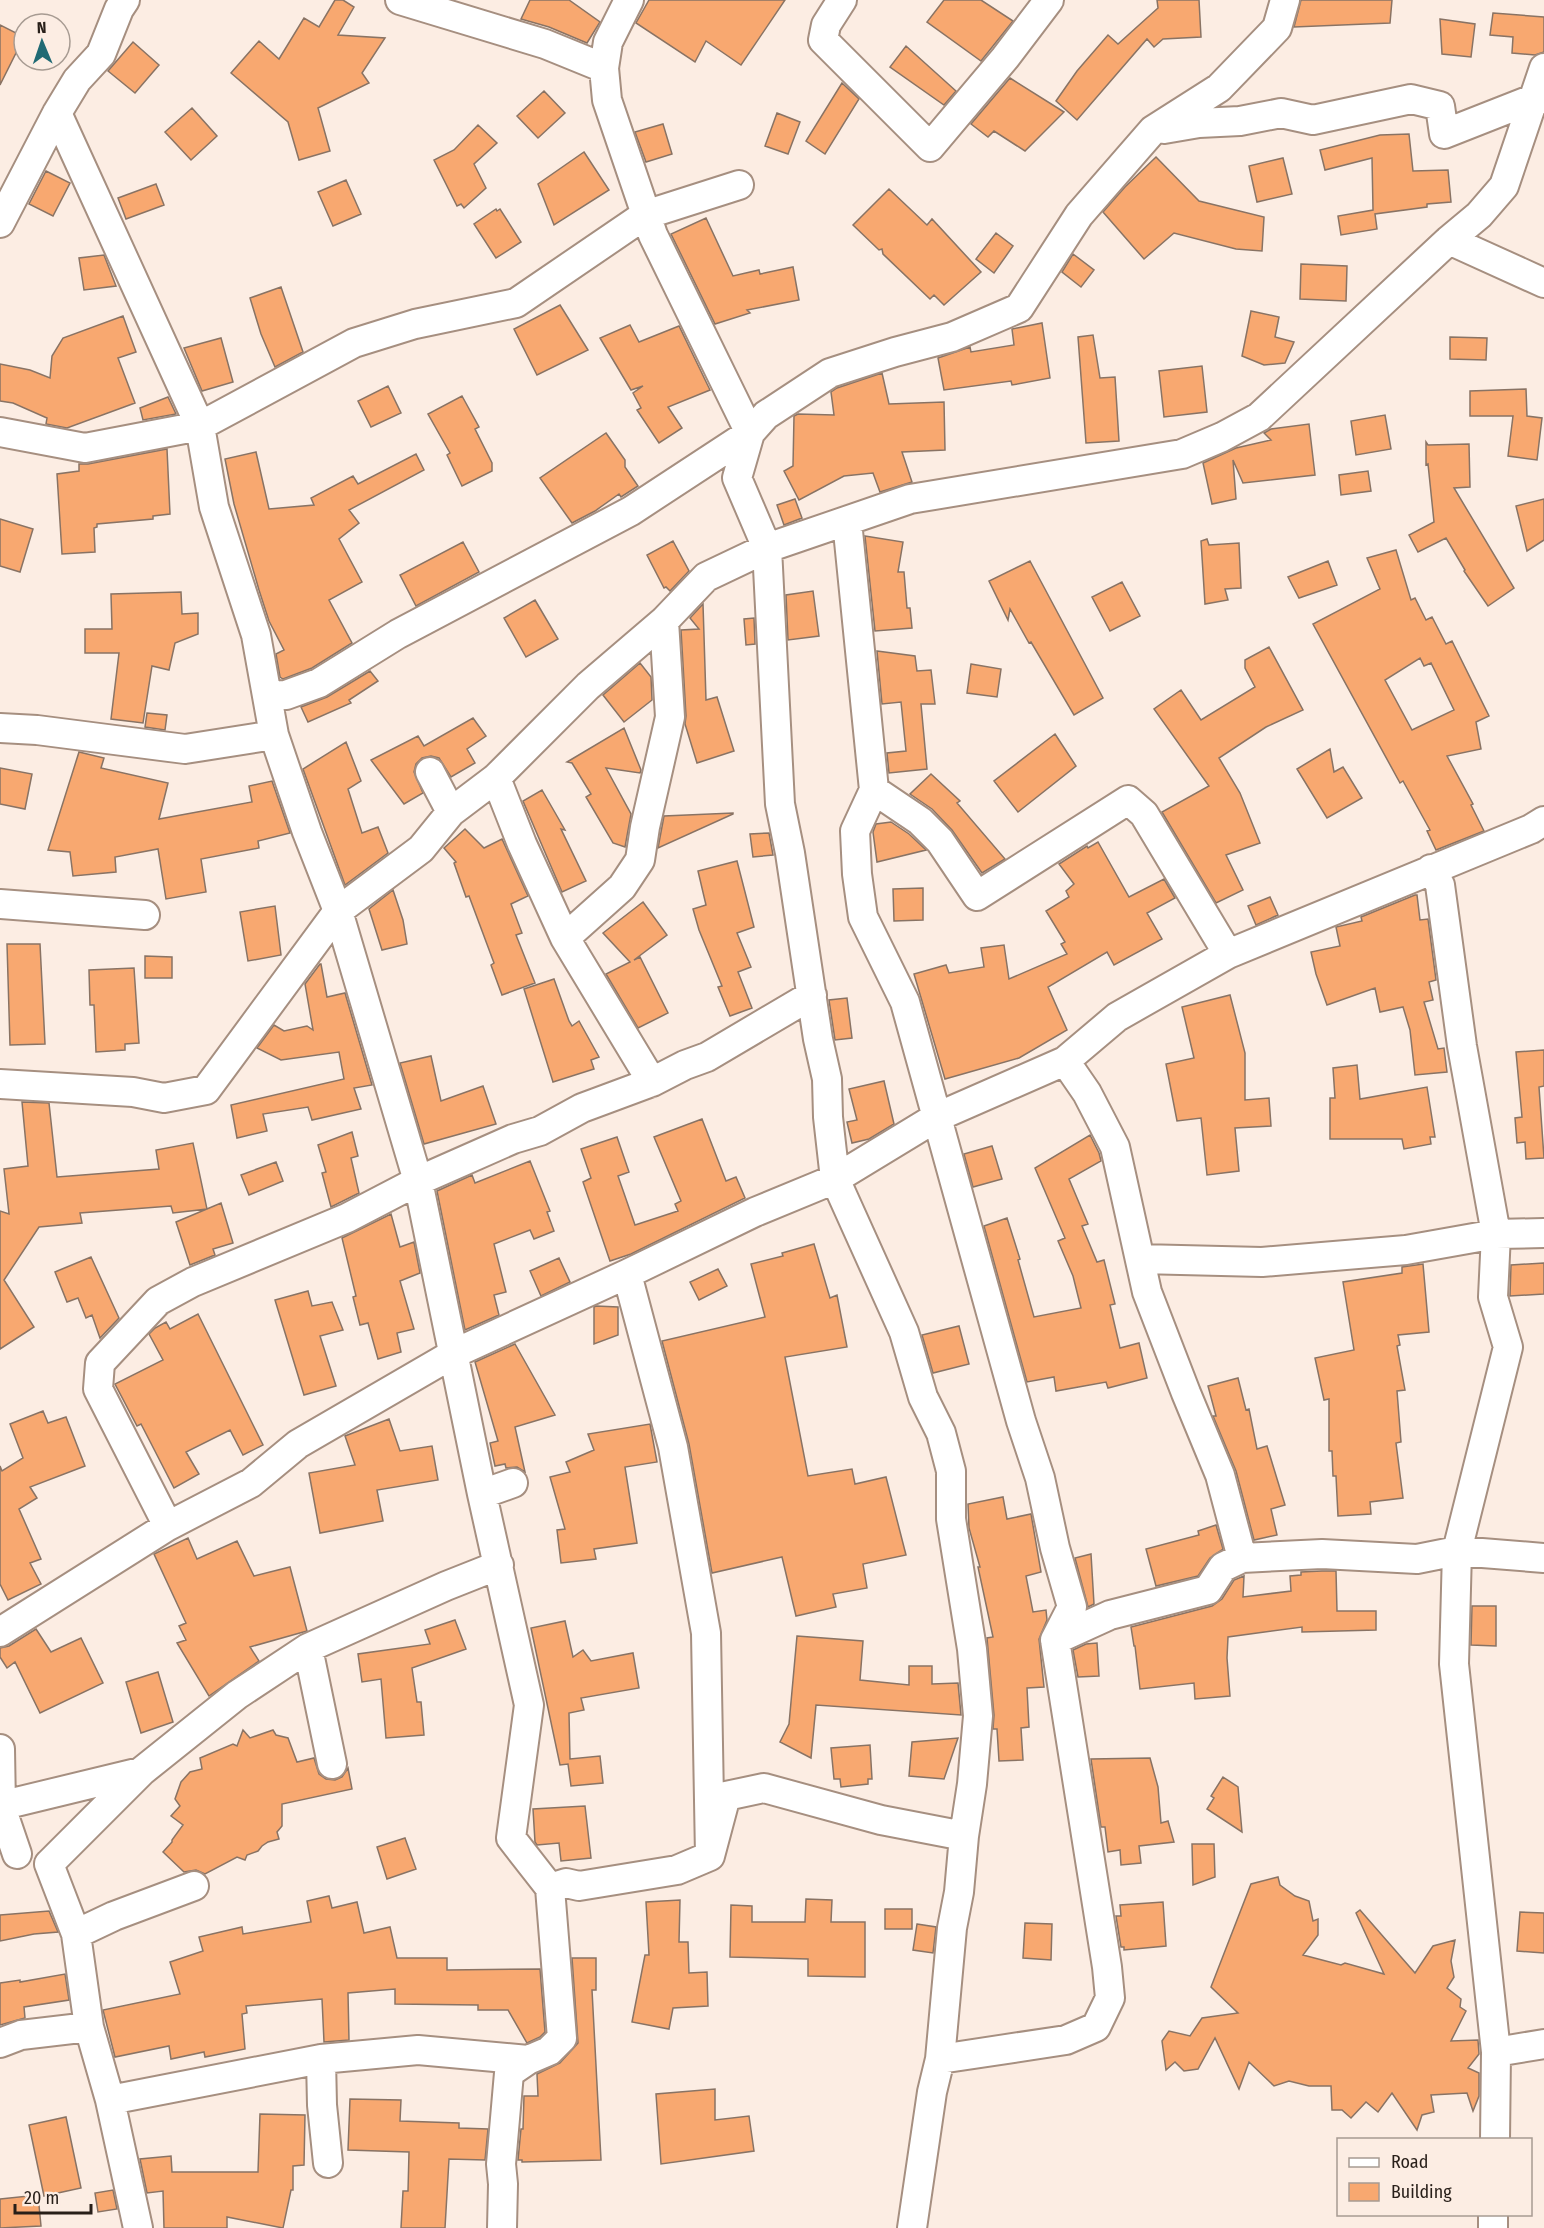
<svg xmlns="http://www.w3.org/2000/svg" width="1544" height="2228" viewBox="0 0 1544 2228" font-family="'Fira Sans Condensed',sans-serif">
  <style>
    .building { fill: #f8a870; stroke: #897364; stroke-width: 1.5; fill-rule: evenodd }
    .lines { fill: none; stroke-linecap: round; stroke-linejoin: round }
    .street-casing { stroke: #a68f80; stroke-width: 32 }
    .street { stroke: #fff; stroke-width: 28 }
  </style>
  <rect width="100%" height="100%" fill="#fcede3"/>
  <!-- building -->
  <path class="building" d="M335,0H343L354,7L338,35L385,38L362,73L369,83L318,108L330,151L299,160L288,122L231,73L259,41L279,59L304,18L319,27Z
    M530,0H569L600,22L587,43L549,27L521,19Z
    M649,0H785L741,65L706,41L695,62L636,23Z
    M944,0H981L1013,21L981,61L927,22Z
    M1157,0H1199L1201,37L1163,39L1154,47L1147,39L1077,120L1056,101L1077,71L1108,35L1118,44L1158,8Z
    M1301,0H1392L1390,23L1294,27Z
    M1493,13L1544,17V52L1535,55L1512,53L1513,37L1490,35Z
    M1440,19L1475,24L1471,57L1442,54Z
    M0,25L24,37L0,85Z
    M133,42L159,65L135,93L108,71Z
    M906,46L956,91L944,105L890,67Z
    M1010,78L1064,112L1025,151L994,131L988,137L971,124Z
    M842,83L859,99L825,154L806,141Z
    M544,91L565,113L538,138L517,116Z
    M192,108L217,136L191,160L165,132Z
    M777,113L800,122L788,154L765,146Z
    M663,124L672,154L646,162L635,132Z
    M478,125L497,143L474,164L486,188L464,208L461,204L457,206L434,160L454,150Z
    M1409,134L1413,171L1448,170L1451,202L1427,204V207L1375,214L1377,229L1341,235L1338,216L1373,210L1372,158L1325,170L1320,150L1380,135Z
    M584,152L609,190L554,225L538,184Z
    M1156,157L1199,201L1264,217L1262,251L1236,249L1174,233L1144,259L1103,212L1125,187Z
    M1283,158L1292,194L1257,202L1249,166Z
    M46,171L70,183L53,216L29,204Z
    M346,180L361,214L333,226L318,192Z
    M156,184L164,205L126,219L118,198Z
    M889,189L927,225L932,219L981,272L944,305L934,295L930,299L883,254L882,249L879,250L853,225Z
    M496,209L497,211L500,209L521,242L496,258L474,224Z
    M706,218L733,276L759,270L760,274L793,267L799,300L747,310L750,313L715,324L671,234Z
    M996,233L1013,246L994,273L976,259Z
    M1073,254L1094,270L1081,287L1062,272Z
    M104,255L116,286L84,290L79,258Z
    M1301,264L1347,266L1346,301L1300,299Z
    M281,287L303,352L275,367L261,334L250,298Z
    M560,305L588,350L537,375L514,329Z
    M1251,311L1279,317L1275,337L1294,342L1285,363L1264,365L1242,356Z
    M123,316L136,352L118,358L135,403L67,428L46,424L47,418L13,403L0,401V364L30,370L50,378L52,356L63,338Z
    M1042,323L1050,378L1012,385L1011,381L944,390L938,358L970,347L971,352L1014,345L1012,329Z
    M630,325L639,342L679,326L710,390L668,407L682,428L659,443L637,410L641,408L633,393L643,386L631,390L600,338Z
    M1093,335L1100,378L1115,377L1119,441L1086,443L1078,337Z
    M1450,337L1487,338L1486,360L1450,359Z
    M221,338L233,382L202,391L184,348Z
    M1202,366L1207,412L1164,417L1159,371Z
    M882,373L889,404L944,402L945,450L902,452L912,482L880,492L873,473L844,476L799,500L784,471L793,466L794,416L798,414L834,415L831,392L837,388Z
    M388,386L401,413L371,427L358,401Z
    M1526,389L1527,416L1542,418L1537,460L1508,456L1513,416H1470V391Z
    M462,396L479,427L475,429L492,463V471L462,486L447,455L450,453L428,414Z
    M168,397L176,414L143,420L140,408Z
    M1385,415L1391,449L1356,455L1351,421Z
    M1309,424L1315,475L1243,483L1233,460L1236,499L1212,504L1203,463L1236,448L1271,440L1264,433L1271,429Z
    M606,433L625,460V467L638,486L621,497L619,494L595,511L572,523L540,478Z
    M1426,442L1428,445L1469,444L1470,487L1454,488L1514,588L1488,606L1464,571L1465,570L1446,538L1418,552L1409,535L1434,522L1428,464L1426,465Z
    M167,449L170,514L153,516V519L97,524V527L94,528L95,552L62,554L57,474L79,471V464H88Z
    M256,452L269,509L314,505L311,498L353,476L358,484L416,454L424,470L349,510L359,523L339,539L362,582L329,600L352,643L312,668L283,679L280,677L276,654L284,650L269,621L259,590L234,504L225,459Z
    M1368,471L1371,491L1341,495L1339,475Z
    M795,499L802,518L784,525L777,505Z
    M1544,499V540L1527,551L1516,506Z
    M0,519L33,529L20,572L0,566Z
    M865,536L903,542L898,572H904L907,608H910L912,628L875,631Z
    M1207,539L1209,545L1239,543L1241,588L1225,589L1228,600L1205,604L1201,541Z
    M673,541L689,571L670,591L666,587L664,588L647,555Z
    M463,542L479,572L416,606L400,575Z
    M1396,550L1411,600L1415,598L1426,620L1432,617L1446,644L1452,641L1489,716L1476,722L1481,749L1447,756L1473,804L1471,805L1484,831L1436,850L1427,831L1430,830L1403,781L1400,783L1313,624L1380,589L1367,558ZM1420,658L1424,666L1431,663L1454,710L1412,730L1385,680Z
    M1030,561L1103,698L1074,715L1031,642L1029,643L1010,609L1008,620L989,581Z
    M1328,561L1337,585L1299,598L1288,577Z
    M1122,582L1140,616L1110,631L1092,597Z
    M813,591L819,636L788,640L786,595Z
    M181,592L182,614L198,613V634L175,643L169,670L152,666L143,723L111,719L119,653H85V629H112L111,594Z
    M535,600L558,639L526,657L504,618Z
    M703,604L706,700L717,697L734,751L697,763L685,724L686,716L681,630L699,629L690,618Z
    M754,618L755,644L746,645L744,619Z
    M1269,647L1303,710L1266,727L1219,758L1240,793L1260,843L1226,855L1243,890L1216,903L1162,812L1209,786L1154,709L1181,690L1201,720L1255,687L1245,668V660Z
    M877,651L915,656L917,671L931,670L935,704H921L927,769L889,773L887,753L906,751L901,702L882,704Z
    M640,663L651,677L652,700L624,722L603,695Z
    M971,664L1001,669L997,697L967,693Z
    M370,671L378,681L349,700L351,703L308,722L301,707L327,697Z
    M147,713L167,715L165,730L145,727Z
    M473,718L486,736L467,749L475,763L451,777L439,758L431,756L422,758L416,764L414,772L423,793L404,804L371,760L418,736L424,746Z
    M624,728L641,770L640,773L606,768L631,814L625,847L613,843L586,797L591,794L572,763L567,762Z
    M1055,734L1076,766L1018,812L994,781Z
    M346,742L361,781L348,789L362,833L378,827L388,853L345,885L303,769Z
    M1330,749L1334,772L1343,767L1362,798L1327,818L1297,769Z
    M79,752L104,758L101,768L168,783L159,819L252,802L249,786L272,781L290,833L258,841L259,848L201,859L206,892L166,899L158,849L115,857L116,872L73,876L70,852L48,850Z
    M0,768L32,774L25,809L0,804Z
    M931,774L960,801L957,803L1005,859L982,873L952,830L932,809L910,794Z
    M542,790L565,830L561,829L586,881L562,892L523,801Z
    M733,813V814L658,848L664,816Z
    M891,822L909,834L926,850L877,862L873,832L876,824Z
    M465,829L484,848L502,839L528,896L511,904L522,933L516,935L535,983L502,995L491,965L494,963L469,896L466,897L454,863L456,862L444,848Z
    M769,833L773,855L753,857L750,834Z
    M1098,842L1129,897L1164,879L1175,898L1147,913L1162,939L1114,965L1107,952L1048,987L1067,1030L1019,1058L945,1079L914,974L946,965L949,973L984,967L981,948L1004,945L1009,979L1067,954L1061,944L1065,942L1046,911L1069,897L1066,891L1074,884L1059,864L1087,846L1088,848Z
    M737,861L754,927L737,933L751,967L738,972L752,1008L730,1016L718,987L722,986L699,930L693,909L706,905L698,871Z
    M923,888V920L894,921L893,889Z
    M393,890L403,920L407,944L382,950L369,909Z
    M1415,895H1417L1420,920L1428,919L1436,980L1429,982L1433,1000L1424,1002L1438,1049L1444,1048L1447,1072L1415,1075L1410,1030L1403,1007L1380,1012L1375,988L1327,1005L1316,974L1311,952L1340,946L1336,927L1362,921L1361,917Z
    M1270,897L1278,915L1256,925L1248,906Z
    M643,902L667,935L634,960L640,957L668,1013L638,1028L606,974L630,962L603,933Z
    M275,906L281,955L248,961L240,912Z
    M7,944H40L45,1044L10,1045Z
    M145,956L172,957V978H145Z
    M320,964H321L327,997L345,993L372,1085L354,1088L361,1109L312,1120L308,1107L263,1114L267,1131L237,1138L231,1105L344,1079L339,1052L281,1060L257,1048L274,1025L284,1031L307,1026L313,1030L305,984Z
    M134,968L139,1043L125,1044V1050L96,1052L94,1005H90L89,970Z
    M554,979L569,1021L572,1026L579,1021L599,1057L591,1060L594,1069L553,1082L524,989Z
    M1230,995L1245,1053V1100L1269,1098L1271,1126L1235,1128L1239,1171L1207,1175L1201,1118L1177,1121L1166,1064L1194,1058L1182,1007Z
    M847,998L852,1038L835,1040L829,1000Z
    M1544,1050V1086L1539,1087L1544,1158L1526,1159L1525,1142L1517,1143L1515,1118L1522,1117L1516,1052Z
    M431,1056L441,1101L483,1086L496,1124L424,1144L400,1063Z
    M1357,1065L1360,1099L1427,1087L1435,1137H1430L1431,1144L1404,1149L1402,1139H1330V1098H1335L1333,1068Z
    M884,1081L894,1124L869,1139L852,1143L847,1122L857,1120L849,1089Z
    M22,1102L49,1103L57,1177L159,1169L156,1150L193,1143L207,1209L173,1213L171,1206L80,1213L82,1223L39,1227L4,1280L34,1327L0,1349V1211L9,1214L4,1169L28,1166Z
    M702,1119L726,1181L736,1177L745,1198L631,1254L610,1261L583,1182L591,1178L581,1149L617,1137L629,1172L618,1176L635,1225L678,1211L675,1204L681,1201L654,1137Z
    M352,1132L358,1156L351,1158L359,1193L331,1207L322,1173L326,1172L318,1145Z
    M1090,1135L1099,1153L1101,1161L1069,1179L1088,1224L1082,1226L1097,1262L1104,1260L1115,1304L1110,1305L1120,1348L1139,1343L1147,1378L1108,1388L1106,1382L1056,1391L1054,1377L1027,1382L984,1226L1007,1218L1020,1259L1018,1260L1034,1317L1081,1308L1073,1276L1058,1241L1065,1238L1035,1168Z
    M992,1146L1002,1179L973,1187L964,1154Z
    M530,1161L550,1211L547,1212L554,1231L534,1239L530,1230L494,1244L506,1292L494,1295L499,1315L465,1330L437,1191L472,1175L475,1183Z
    M276,1162L283,1181L249,1195L241,1175Z
    M221,1203L233,1243L213,1249L215,1255L190,1265L176,1222Z
    M391,1214L400,1247L414,1242L420,1273L400,1281L414,1329L397,1333L401,1352L378,1359L368,1323L360,1325L353,1297L356,1296L342,1238Z
    M814,1244L830,1298L837,1295L847,1347L785,1357L808,1476L852,1469L855,1484L886,1477L906,1555L863,1564L867,1588L833,1594L836,1607L796,1616L782,1557L712,1573L689,1444L662,1341L765,1317L751,1264L783,1256L782,1253Z
    M91,1257L119,1318L100,1338L92,1315L86,1318L78,1298L67,1302L55,1272Z
    M559,1258L570,1282L541,1296L530,1271Z
    M1544,1263V1294L1510,1296L1511,1265Z
    M1423,1264L1429,1332L1398,1335L1400,1345L1397,1346L1405,1390L1397,1391L1401,1442L1396,1443L1403,1498L1370,1502L1371,1514L1338,1516L1336,1476H1333L1332,1451H1329V1399L1324,1400L1315,1358L1354,1350L1343,1282L1402,1273V1267Z
    M718,1269L727,1286L699,1300L690,1282Z
    M308,1291L312,1306L332,1302L343,1330L320,1336L336,1386L304,1395L275,1300Z
    M596,1306L618,1307V1335L594,1344V1307Z
    M198,1314L263,1445L243,1455L230,1430L186,1452L199,1474L174,1488L141,1424L137,1426L115,1384L163,1360L149,1334L155,1328L166,1322L170,1329Z
    M959,1326L969,1364L933,1373L922,1335Z
    M515,1344L555,1415L515,1427L525,1472L517,1467L506,1468L505,1464L495,1466L490,1443L498,1441L475,1362Z
    M1238,1378L1246,1410L1249,1409L1257,1449L1267,1446L1285,1505L1271,1509L1277,1535L1254,1540L1236,1471L1213,1416H1216L1208,1386Z
    M43,1411L48,1423L66,1417L85,1466L30,1487L37,1498L19,1509L41,1559L30,1563L41,1584L8,1600L0,1584V1466L2,1471L23,1458L10,1424Z
    M389,1419L400,1451L432,1446L438,1480L377,1490L383,1521L320,1533L309,1473L355,1465L345,1436Z
    M650,1424L657,1462L625,1467L637,1543L594,1549L596,1559L561,1563L557,1530L565,1529L550,1477L570,1472L566,1462L594,1450L588,1434Z
    M1003,1497L1007,1519L1031,1514L1041,1572L1026,1576L1033,1612L1046,1610L1047,1620L1039,1639L1044,1687L1027,1688L1029,1727L1021,1728L1023,1760L999,1761L997,1729H993L994,1715L987,1638L993,1637L978,1567H980L969,1528L968,1504Z
    M1216,1525L1223,1549L1210,1558L1198,1576L1156,1586L1146,1549L1199,1535L1198,1531Z
    M188,1538L197,1559L237,1541L254,1576L290,1567L307,1631L250,1647L259,1661L209,1696L177,1643L186,1640L179,1626L186,1623L154,1554Z
    M1091,1554L1094,1604L1088,1607L1075,1558Z
    M1322,1571H1336L1337,1611H1376V1630L1302,1632V1627L1228,1637L1227,1658L1230,1696L1195,1699L1194,1683L1140,1689L1135,1646H1134L1131,1627L1212,1606L1222,1599L1234,1580L1244,1576L1243,1597L1291,1591L1290,1576L1301,1575V1572Z
    M1472,1606H1496V1646L1471,1645Z
    M455,1620L466,1649L412,1668L417,1702H421L424,1735L386,1738L381,1679L362,1682L358,1654L430,1644L425,1630Z
    M565,1621L573,1657L583,1650L591,1661L633,1653L639,1688L581,1698L584,1710L569,1713L570,1759L600,1756L603,1783L571,1786L568,1764L560,1765L531,1628Z
    M36,1629L51,1652L81,1638L103,1683L40,1713L15,1662L7,1668L0,1657V1648L9,1646Z
    M797,1636L863,1641L860,1680L909,1685V1666H932V1684L958,1683L961,1715L816,1705L811,1758L780,1742L789,1724Z
    M1097,1643L1099,1676L1078,1677L1073,1650L1086,1644Z
    M158,1672L173,1722L141,1733L126,1682Z
    M243,1730L250,1738L273,1730L276,1735L288,1738L297,1762L314,1758L319,1774L326,1779L335,1780L342,1777L348,1768L352,1789L282,1804V1826L277,1832L279,1839L268,1842L262,1846L258,1851L247,1855L245,1860L237,1857L205,1874L196,1870L184,1872L163,1852L172,1842V1840L183,1825L171,1816L180,1806L175,1799L181,1782L190,1772L202,1769L200,1758L233,1744L237,1746Z
    M958,1738L944,1779L909,1776L912,1742Z
    M870,1745L872,1779H868V1784L841,1787L840,1779H834L831,1748Z
    M1150,1758L1158,1787L1161,1823L1168,1821L1174,1842L1139,1846L1141,1863L1121,1865L1120,1850L1108,1852L1105,1827H1101L1091,1759Z
    M1223,1777L1238,1787L1242,1832L1207,1809L1214,1798L1211,1796Z
    M585,1806L591,1858L561,1861L559,1843L537,1845L535,1842L533,1809Z
    M405,1838L416,1869L387,1879L377,1847Z
    M1192,1844H1214L1215,1877L1193,1885Z
    M1278,1877L1280,1885L1295,1896L1309,1901L1313,1921L1318,1919V1935L1303,1955L1341,1965L1345,1963L1384,1974L1356,1913L1360,1910L1415,1973L1433,1946L1455,1940L1451,1961L1454,1977L1447,1988L1461,1999L1460,2007L1466,2011L1451,2041L1478,2040L1479,2054L1468,2068L1479,2073V2096L1473,2111L1467,2093L1431,2095L1434,2112L1422,2115L1417,2130L1392,2093L1378,2112L1366,2102L1351,2118L1342,2110H1332L1331,2086H1309L1289,2081L1274,2086L1249,2062L1239,2089L1215,2038L1198,2069L1184,2071L1175,2062L1166,2070L1162,2041L1169,2031L1190,2036L1202,2018L1238,2013L1211,1987L1251,1884Z
    M329,1896L332,1908L357,1902L364,1933L390,1927L397,1958H447V1970L540,1969L545,2032L540,2037L527,2043L508,2010H478V2005L395,2004V1989L348,1993L349,2040L324,2042L322,1999L246,2006L247,2013L242,2014L245,2049L205,2057L204,2052L171,2059L169,2046L115,2057L103,2010L180,1994L170,1962L203,1951L199,1937L242,1927L243,1934L311,1922L307,1901Z
    M806,1899L832,1900L831,1922H865V1977L808,1976V1959L730,1957L731,1905L752,1906V1922H805Z
    M680,1900L679,1942H688L689,1973L707,1972L708,2006L673,2008L669,2029L632,2022L645,1955H649L646,1902Z
    M1163,1902L1166,1946L1124,1950V1947H1121L1116,1916H1121L1120,1905Z
    M885,1909H912V1929H885Z
    M49,1911L58,1932L34,1934L0,1941V1915Z
    M1520,1912L1544,1913V1953L1517,1951Z
    M1025,1923L1052,1924L1051,1960L1023,1958Z
    M917,1924L936,1927L933,1953L913,1950Z
    M572,1958H596V1990H592L601,2160L522,2162V2160H518L521,2129H523L524,2096H538L537,2074L560,2063L578,2043Z
    M65,1974L69,2000L24,2007L25,2018L0,2025V1983L20,1980V1982Z
    M715,2089V2120L749,2116L754,2151L661,2164L656,2094Z
    M350,2099L401,2100L400,2121L459,2123V2128L488,2129L485,2160L449,2159L445,2228H401L403,2191H408L409,2152L348,2150Z
    M260,2114L305,2115L304,2165L293,2166V2190H291L283,2228L227,2217V2228H164L163,2191L147,2193L140,2159L171,2156L172,2172H258Z
    M66,2117L81,2188L44,2196L29,2125Z
    M113,2190L117,2209L98,2212L95,2193Z
    M38,2195L41,2226L0,2228V2199Z"/>
  <g class="lines">
    <!-- street casing -->
    <g class="street-casing">
      <path id="street" d="M400,0L545,44L604,68
        M629,0L608,42L604,68L607,100L653,235L750,433L737,478L767,548L780,804L790,853L818,1039L827,1079L828,1117L835,1179L904,1332L923,1397L941,1433L951,1471V1519L972,1649L978,1716L972,1784L964,1836L959,1892L952,1928L940,2059L932,2092L912,2228
        M842,0L826,25L823,40L930,147L1005,58L1049,0
        M57,113L200,426L214,507L256,635L274,735L307,832L338,911L418,1181L482,1494L529,1705L511,1838L550,1888L562,2038L549,2051L528,2060L509,2073L501,2164L503,2184L502,2228
        M1164,129L1199,123L1240,121L1281,113L1313,120L1411,99L1440,106L1444,134L1533,99H1544
        M0,223L57,113L77,80L101,54L119,9L125,0
        M1449,240L1544,283
        M0,432L85,448L200,426L354,343L415,324L516,303L645,215L739,185
        M847,521L874,790L920,821L940,841L977,896L1128,800L1144,814L1228,954
        M267,696L286,695L319,683L398,634L631,511L750,433L766,415L830,373L895,352L952,337L1019,308L1079,215L1153,130L1219,88L1277,28L1285,0
        M0,728L37,730L185,749L274,735
        M430,772L451,812
        M496,778L522,844L565,938L652,1082
        M874,790L855,831L857,874L863,917L905,1002L1021,1421L1040,1478L1055,1548L1072,1607L1055,1640L1107,1967L1110,1998L1096,2027L1066,2040L940,2059
        M0,904L145,915
        M565,938L622,887L640,860L645,827L670,717L664,621
        M1065,1061L1087,1093L1115,1147L1147,1292L1186,1393L1220,1475L1242,1558
        M0,1084L133,1092L164,1098L206,1090L338,911L421,849L451,812L496,778L588,686L664,621L706,577L767,548L910,499L1182,454L1222,437L1259,417L1449,240L1479,215L1504,186L1544,68
        M1140,1259L1262,1262L1406,1250L1496,1234L1462,1046L1440,885L1431,869
        M627,1274L673,1447L706,1633L710,1856L726,1796L764,1788L881,1820L964,1836
        M482,1494L513,1483
        M168,1526L98,1389L100,1363L158,1301L193,1282L347,1218L418,1181L513,1139L540,1131L582,1108L652,1082L685,1065L707,1057L812,995
        M0,1632L168,1526L251,1483L298,1444L453,1354L627,1274L755,1212L835,1179L937,1117L1065,1061L1117,1017L1228,954L1531,829L1544,821
        M1055,1640L1110,1615L1208,1590L1223,1567L1242,1558L1322,1554L1417,1559L1457,1551L1544,1558
        M0,1749L1,1807L17,1854
        M332,1764L308,1648L446,1586L499,1565
        M0,1806L140,1772
        M49,1864L76,1934L89,2027L110,2100L138,2228
        M49,1864L142,1771L237,1695L308,1648
        M550,1888L566,1883L579,1886L677,1870L710,1856
        M76,1934L114,1916L194,1886
        M0,2043L21,2035L89,2027
        M1496,2052L1544,2044
        M321,2059L322,2105L328,2163
        M110,2100L321,2059L418,2050L528,2060
        M1495,2140L1496,2052L1454,1664L1457,1551L1508,1347L1493,1297L1496,1234L1544,1233
        M1493,2228V2214"/>
    </g>
    <!-- street -->
    <use href="#street" class="street"/>
  </g>
  <!-- legend -->
  <rect x="1337" y="2138" width="195" height="78" fill="#fcede3" stroke="#a79b92" stroke-width="1.5"/>
  <rect x="1349" y="2158" width="30" height="9" fill="#ffffff" stroke="#a79b92" stroke-width="1.5"/>
  <text x="1391" y="2168" font-size="18" fill="#281f19">Road</text>
  <rect x="1349" y="2183" width="30" height="18" fill="#f8a870" stroke="#a79b92" stroke-width="1.5"/>
  <text x="1391" y="2198" font-size="18" fill="#281f19">Building</text>
  <!-- north arrow -->
  <g transform="translate(42 42) rotate(358)"><circle r="28" fill="#fcede3" stroke="#a79b92" stroke-width="1.5"/>
  <path d="M0-4.5L10 22L0 15L-10 22Z" fill="#206a74"/>
  <text y="-9" font-size="16" font-weight="bold" text-anchor="middle" fill="#281f19">N</text>
  </g>
  <!-- scale -->
  <path d="M15 2204v9h76v-9" fill="none" stroke="#281f19" stroke-width="3"/>
  <text x="24" y="2204" font-size="18" fill="#281f19" stroke="#fcede3" stroke-width="4.5" paint-order="stroke">20 m</text>
</svg>
